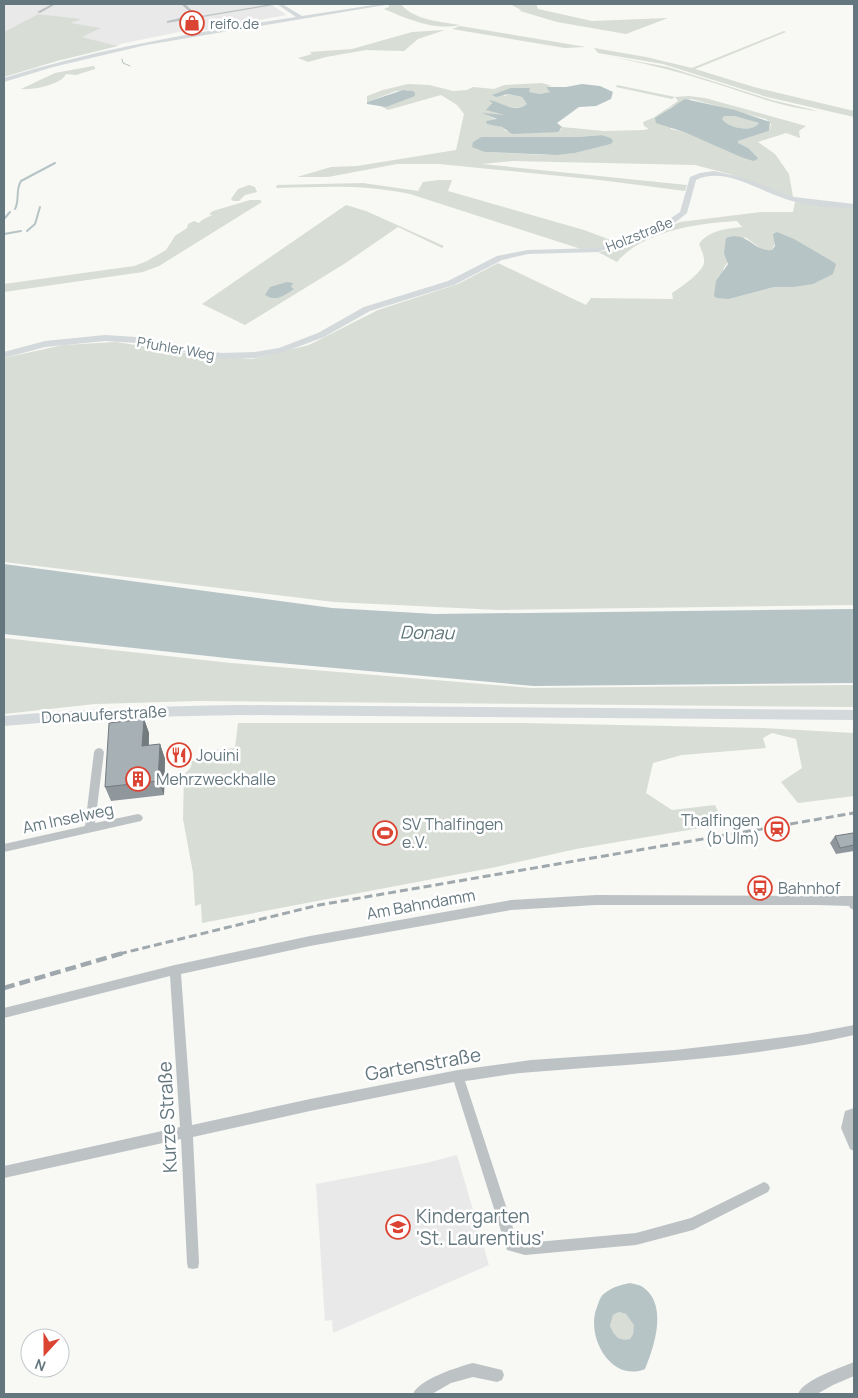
<svg xmlns="http://www.w3.org/2000/svg" width="858" height="1398" viewBox="0 0 858 1398" font-family="Manrope,sans-serif">
  <style>
    .built { fill: #e9e9e9 }
    .green { fill: #d8ddd5; fill-rule: evenodd }
    .water { fill: #b6c4c6; fill-rule: evenodd }
    .lines { fill: none; stroke-linecap: round; stroke-linejoin: round }
    .stream-far1 { stroke: #b6c4c6; stroke-width: 1 }
    .stream { stroke: #b6c4c6; stroke-width: 2 }
    .street { fill: #bdc3c5; fill-rule: evenodd }
    .secondary { fill: #d4d9db; fill-rule: evenodd }
    .rail-far1 { stroke: #9fa8ac; stroke-width: 3; stroke-dasharray: 8 4; stroke-linecap: butt }
    .rail { stroke: #9fa8ac; stroke-width: 4.5; stroke-dasharray: 11 5; stroke-linecap: butt }
    .wall { fill: #8f979c }
    .shaded-wall { fill: #747b7f }
    .building { fill: #a6b0b5; stroke: #747b7f }
    .labels { text-anchor: middle; dominant-baseline: central; stroke-width: 5; stroke-linejoin: round; paint-order: stroke }
    .far-poi-label { font-size: 14px; fill: #64777f; stroke: #fff; text-anchor: start }
    .far-street-label { font-size: 14px; fill: #64777f; stroke: #fff }
    .street-label { font-size: 16px; fill: #64777f; stroke: #fff }
    .poi-label { font-size: 16px; fill: #64777f; stroke: #fff; text-anchor: start }
    .water-label { font-size: 18px; font-style: italic; fill: #5f7679; stroke: #fff }
    .near-street-label { font-size: 19px; fill: #64777f; stroke: #fff }
    .near-poi-label { font-size: 19px; fill: #64777f; stroke: #fff; text-anchor: start }
  </style>
  <rect width="100%" height="100%" fill="#f8f8f5"/>
  <!-- built -->
  <path class="built" d="M4,4H271L286,15L190,33L184,31L120,44L118,46L81,37L100,28L70,23L81,19L38,14L4,32Z
    M457,1155L489,1265L333,1333L332,1320L325,1321L316,1184L426,1163Z"/>
  <!-- green -->
  <path class="green" d="M401,4C412,20 443,22 460,25C434,31 408,19 384,9L389,7V5Z
    M510,4H536L538,9L592,21L668,18L626,34L557,22L520,11L521,10Z
    M38,14L82,19L71,23L101,28L82,37L118,46L57,61L4,77V32Z
    M460,26L586,47L565,48L452,29Z
    M445,30L418,39L404,51L366,50L326,57L308,62L298,58L312,54L310,52L352,49L412,32Z
    M784,31L786,32L695,69L754,87L854,111V117L767,97L663,64L598,53L594,48L646,57L692,68Z
    M602,55L668,67L772,100L818,111C781,107 749,94 714,83C677,71 640,62 602,55Z
    M93,66L95,67V69L76,75L66,74C61,85 33,90 21,89L55,73Z
    M542,83L552,86L546,87L551,92L540,94L528,92L529,90L496,93L505,96L508,94L522,97L527,104C516,113 502,103 490,101L492,102L487,110L506,114L502,116L485,114L497,120L486,121L502,127L506,131L561,130L562,127L604,131L643,130L649,129L644,126L643,122L653,118L678,101L675,97L672,99L616,87L617,85L675,97L689,96L705,98L806,126L799,131L800,138L786,133L758,142L775,154L789,174L793,197L729,174L695,165L512,161L482,164L687,185L685,191L600,180L439,164H397L328,177H297L331,167L357,166L456,150L464,114L457,105L441,95L388,110L379,105C393,108 400,100 409,90L396,91L367,102V96L383,90L408,84L429,85L453,91L467,90L473,87L494,89L504,85ZM691,99L766,119L771,124L769,131L738,141L737,143L748,148L753,161L684,132L671,129L665,112L671,107ZM602,135L611,138V144L575,153L546,155L485,152L473,142L481,137H577Z
    M724,116H734L759,123C752,133 728,128 721,119Z
    M439,180H452L448,191L584,230L616,242L597,248L581,249L410,194C363,184 324,187 276,188L277,185L363,183L418,191L423,182Z
    M249,185L255,187L257,192L245,195L239,201H233L231,199L238,189Z
    M250,200H260L262,202L159,266L143,272L4,292V284L134,266L147,261L166,250L175,236L187,228L188,224L194,221L199,223L202,220L212,215L209,214L213,211Z
    M795,202L854,208V605L499,610L334,602L4,562V358L63,345L116,342L199,355L252,359L309,345L378,310L458,284L498,263L586,305L591,298L673,299L672,293C681,287 702,273 704,263C705,257 701,249 699,244C709,230 726,229 742,227L737,221C698,223 643,231 617,262L598,252L611,250L680,222L761,212H793ZM745,237L763,250H772L775,243L824,256L793,287H774L729,299L723,269Z
    M346,205L366,211L444,246L442,248L398,227L344,264L245,325L202,304Z
    M4,638L231,663L531,688L854,685V707L198,701L95,704L4,714Z
    M238,723H524L763,728L854,733V796L798,803L781,782L802,768L796,739L772,733L763,738L766,748L682,755L653,763L646,793L672,810L715,805L724,824L576,849L496,867L202,923L201,904L195,906L193,873L183,819L184,775L191,767L192,761L214,760L216,750L235,748Z
    M619,1312L626,1314L635,1325L633,1334L630,1339C618,1341 615,1336 610,1326L613,1315Z"/>
  <!-- water -->
  <path class="water" d="M582,84L600,86L613,92L611,99L596,106L579,107L557,123L562,127L558,132L512,134L502,127L487,124L486,121L497,119L482,113L505,115L486,110L492,103L489,100C502,102 515,114 527,104L522,97L508,94L496,97L492,95L511,88H530L529,92L540,94L550,92L546,87H566Z
    M403,90L413,91L415,93V96L386,107L367,104V102Z
    M685,99L735,110L770,122L769,131L738,141V143L748,148L758,158L756,160L753,161L741,157L684,132L656,123L655,118ZM724,116H734L759,123C752,133 728,128 722,119Z
    M602,135L611,138L613,141L611,144L575,153L556,155L485,152L472,147L473,142L481,137H577Z
    M777,232L794,239L830,260L836,264L833,274L813,284L793,287H774L729,299L717,298L714,296L716,281L728,264L724,253L726,238C748,230 753,252 772,250L775,246L773,234Z
    M287,282L293,283L291,287L294,289C283,296 277,302 265,295L270,287Z
    M4,564L332,608L435,614L854,609V683L534,686L245,660L4,634Z
    M630,1283C634,1284 641,1285 644,1288C668,1306 654,1347 645,1369C611,1383 585,1336 597,1307C599,1302 600,1296 605,1293C612,1287 621,1285 630,1283ZM619,1312L626,1314L634,1325L633,1334L630,1339C618,1341 615,1336 610,1326L613,1315Z"/>
  <g class="lines">
    <!-- stream-far1 -->
    <path class="stream-far1" d="M122,59L123,63L130,66"/>
    <!-- stream -->
    <path class="stream" d="M15,209C20,200 15,191 21,181L55,163
      M4,219L10,212
      M27,231L35,224L40,207
      M4,234L21,231"/>
    <!-- street -->
    <path class="street" d="M52,4H56L40,13L37,12Z
      M181,4H185L197,15L201,16L272,4H279L167,23V21L193,15Z
      M99,748L102,749L104,752L95,823L138,814L141,815L143,818L141,821L4,852V844L85,826L94,752L96,749Z
      M596,895L852,896L854,897V910L850,908L849,906L817,905H596L511,910L310,946L181,974L192,1125L310,1099L458,1070L531,1060L675,1050L736,1043L807,1034L854,1025V1035C749,1059 641,1063 533,1072C511,1073 488,1078 465,1081L517,1240L525,1243L636,1233L691,1218L760,1184L764,1182L768,1184L770,1188L768,1192L693,1230L636,1245L525,1255L507,1250L454,1082L310,1111L193,1137L199,1263L198,1268L193,1269L188,1268L187,1263L181,1139L4,1178V1166L180,1127L170,976L4,1018V1008L175,965L310,936L511,900Z
      M854,1108V1151L850,1149L841,1128L845,1111Z
      M854,1362V1376L833,1385L817,1394H798C803,1380 840,1368 854,1362Z
      M473,1363L502,1370L504,1375L502,1380L497,1382L473,1377L451,1383L432,1394H413C419,1379 458,1367 473,1363Z"/>
    <!-- secondary -->
    <path class="secondary" d="M277,4H282L302,16L380,4H391L146,45L53,67L4,82V78C100,48 197,32 296,17Z
      M714,171L744,178L794,197L854,204V208C834,208 812,206 792,201C763,194 726,165 696,180L687,213L671,226L598,252L528,254L502,260L454,285L370,311L324,337L284,352L255,358L221,359L136,343L105,341L45,347L4,358V352L45,341L105,335L136,337L221,353L255,352L279,348L318,333L364,307L448,281L497,256L528,250L597,248L665,222L680,212L690,177L700,173Z
      M239,705L854,710V720L239,715L98,718L4,726V716C82,709 160,706 239,705Z"/>
    <!-- rail-far1 -->
    <path class="rail-far1" d="M119,954L319,905L854,813"/>
    <!-- rail -->
    <path class="rail" d="M4,988L123,953"/>
  </g>
  <!-- wall -->
  <path class="wall" d="M144,719L149,733V746L160,744L165,759L164,795L111,801L105,787Z
    M835,836H854V851L836,854L830,843Z"/>
  <!-- shaded-wall -->
  <path class="shaded-wall" d="M144,719L149,733L148,761L142,746Z
    M160,744L165,759L164,795L158,781Z"/>
  <!-- building -->
  <path class="building" d="M144,719L142,746L160,744L158,781L105,787L109,723Z
    M853,833L854,836V845L840,848L835,836Z"/>
  <!-- icons -->
  <defs>
    <g id="shop-ring" transform="scale(1.25)"><circle r="9.5" fill="#fff" stroke="#db4432" stroke-width="1.5"/><path d="M-5-2.5h2.3a2.7 3.5 0 0 1 5.4 0H5L5.5 6h-11ZM-1.5-2.5h3a1.5 2.3 0 0 0-3 0Z" fill="#db4432"/></g>
    <g id="restaurant-ring" transform="scale(1.25)"><circle r="9.5" fill="#fff" stroke="#db4432" stroke-width="1.5"/><path d="M-5-6h1v4h1v-4h1v4h1v-4h1v5L-1.5 .5V6h-2V.5L-5-1ZM5-6V6H3V1.5H1.5Q1.5-4 5-6Z" fill="#db4432"/></g>
    <g id="building-ring" transform="scale(1.25)"><circle r="9.5" fill="#fff" stroke="#db4432" stroke-width="1.5"/><path d="M-4-6H4V6H1V3H-1V6H-4ZM-2.5-4.3h1.7v1.8h-1.7ZM.8-4.3h1.7v1.8H.8ZM-2.5-1h1.7V.8h-1.7ZM.8-1h1.7V.8H.8Z" fill="#db4432"/></g>
    <g id="station-ring" transform="scale(1.25)"><circle r="9.5" fill="#fff" stroke="#db4432" stroke-width="1.5"/><path d="M-3-6H3Q5-6 5-4V2Q5 4 3 4L4.5 6H3L1.5 4h-3L-3 6H-4.5L-3 4Q-5 4-5 2V-4Q-5-6-3-6ZM-3.5-4v3h7v-3ZM-3.5 1v1.5H-2V1ZM2 1v1.5H3.5V1Z" fill="#db4432"/></g>
    <g id="stadium-ring" transform="scale(1.25)"><circle r="9.5" fill="#fff" stroke="#db4432" stroke-width="1.5"/><path d="M0-5a6.5 5 0 1 0 0 10a6.5 5 0 1 0 0-10ZM-3.5-1.8h7v3.6h-7Z" fill="#db4432"/></g>
    <g id="bus-ring" transform="scale(1.25)"><circle r="9.5" fill="#fff" stroke="#db4432" stroke-width="1.5"/><path d="M-5-6H5V4H4V6H2V4H-2V6H-4V4H-5ZM-3.5-4V0h7V-4ZM-3.5 1.2v1.5H-2V1.2ZM2 1.2v1.5H3.5V1.2Z" fill="#db4432"/></g>
    <g id="school-ring" transform="scale(1.25)"><circle r="9.5" fill="#fff" stroke="#db4432" stroke-width="1.5"/><path d="M0-5L7-2L0 1L-7-2ZM-4 1L0 2.5L4 1V4Q0 6-4 4Z" fill="#db4432"/></g>
  </defs>
  <g fill-rule="evenodd">
    <use href="#shop-ring" x="192" y="23"/>
    <use href="#restaurant-ring" x="179" y="755"/>
    <use href="#building-ring" x="138" y="779"/>
    <use href="#station-ring" x="777" y="829"/>
    <use href="#stadium-ring" x="385" y="833"/>
    <use href="#bus-ring" x="760" y="888"/>
    <use href="#school-ring" x="398" y="1227"/>
  </g>
  <g class="labels">
    <!-- far-poi labels -->
    <g class="far-poi-label">
      <text x="210" y="23">reifo.de</text>
    </g>
    <!-- far-street labels -->
    <g class="far-street-label">
      <text transform="translate(639 234) rotate(-22)">Holzstraße</text>
      <text transform="translate(176 348) rotate(10)">Pfuhler Weg</text>
    </g>
    <!-- street labels -->
    <g class="street-label">
      <text transform="translate(104 714) rotate(-3)">Donauuferstraße</text>
      <text transform="translate(68 818) rotate(-12)">Am Inselweg</text>
      <text transform="translate(421 904) rotate(-10)">Am Bahndamm</text>
    </g>
    <!-- poi labels -->
    <g class="poi-label">
      <text x="196" y="755">Jouini</text>
      <text x="156" y="779">Mehrzweckhalle</text>
      <text x="760" y="820" text-anchor="end">Thalfingen<tspan x="760" dy="18">(b Ulm)</tspan></text>
      <text x="402" y="824">SV Thalfingen<tspan x="402" dy="18">e.V.</tspan></text>
      <text x="778" y="888">Bahnhof</text>
    </g>
    <!-- water labels -->
    <g class="water-label">
      <text transform="translate(427 632) rotate(1)">Donau</text>
    </g>
    <!-- near-street labels -->
    <g class="near-street-label">
      <text transform="translate(423 1064) rotate(-10)">Gartenstraße</text>
      <text transform="translate(167 1117) rotate(-93)">Kurze Straße</text>
    </g>
    <!-- near-poi labels -->
    <g class="near-poi-label">
      <text x="416" y="1216">Kindergarten<tspan x="416" dy="22">'St. Laurentius'</tspan></text>
    </g>
  </g>
  <!-- border -->
  <rect width="858" height="1398" fill="none" stroke="#64777f" stroke-width="10"/>
  <!-- north arrow -->
  <g transform="translate(45 1353) rotate(201)"><circle r="24" fill="#ffffff" stroke="#c1c9cc"/>
  <path d="M0-4L9 19L0 12L-9 19Z" fill="#db4432"/>
  <text y="-8" font-size="14" font-weight="bold" text-anchor="middle" fill="#64777f">N</text>
  </g>
</svg>
